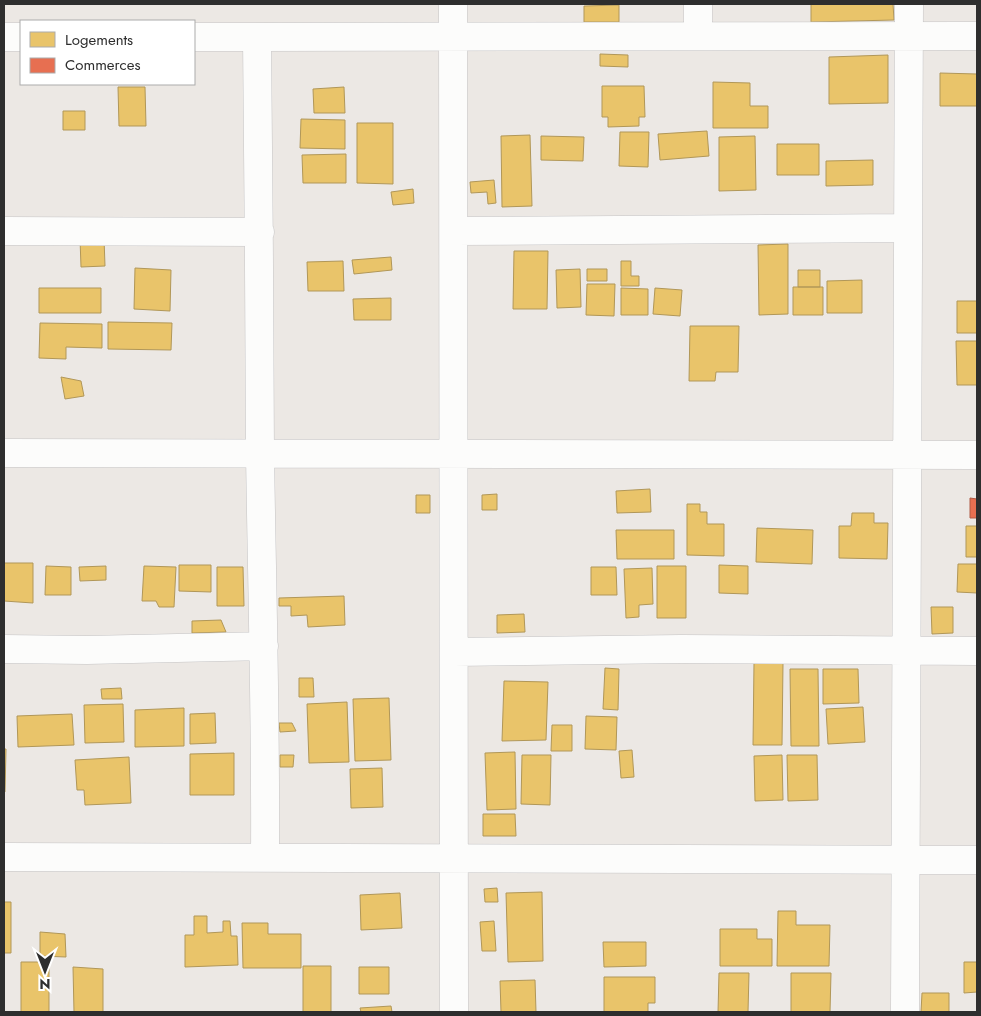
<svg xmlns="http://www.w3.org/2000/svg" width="981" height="1016" viewBox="0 0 981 1016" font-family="Jost,sans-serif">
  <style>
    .homes { fill: #e9c46a; stroke: #b19758 }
    .shops { fill: #e76f51; stroke: #b05c46 }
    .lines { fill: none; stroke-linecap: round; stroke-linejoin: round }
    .minor-casing { stroke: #c5c4c5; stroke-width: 29 }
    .minor { stroke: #fcfcfb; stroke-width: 28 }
  </style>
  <rect width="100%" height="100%" fill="#ece8e4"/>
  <!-- homes -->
  <path class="homes" d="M811,4H893L894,20L811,22Z
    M619,5V22H584V6Z
    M600,54L628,55V67L600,66Z
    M888,55V103L829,104V57Z
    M940,73L977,74V106H940Z
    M713,82L750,83V106H768V128H713Z
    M602,86H644L645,117H639V126L608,127V117H602Z
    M118,87H145L146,126H119Z
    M344,87L345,113H314L313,89Z
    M63,111H85V130H63Z
    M301,119L345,120V149L300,148Z
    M357,123H393V184L357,183Z
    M707,131L709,156L660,160L658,134Z
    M620,132H649L648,167L619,166Z
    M530,135L532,206L502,207L501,136Z
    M541,136L584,137L583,161L541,160Z
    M755,136L756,190L719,191V137Z
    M777,144H819V175H777Z
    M346,154V183H303L302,155Z
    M873,160V185L826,186V161Z
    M494,180L496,203L488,204L487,192L471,193L470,182Z
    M413,189L414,203L393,205L391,192Z
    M80,238H104L105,266L81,267Z
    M788,244V314L759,315L758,245Z
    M514,251H548L547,309H513Z
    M391,257L392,270L354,274L352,260Z
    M343,261L344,291H308L307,262Z
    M621,261H631V276H639V286H621Z
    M135,268L171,270L170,311L134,309Z
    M580,269L581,307L557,308L556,270Z
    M587,269H607V281H587Z
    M798,270H820V287H798Z
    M862,280V313H827V281Z
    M587,284H615L614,316L586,315Z
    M793,287H823V315H793Z
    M39,288H101V313H39Z
    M621,288L648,289V315H621Z
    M655,288L682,290L680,316L653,314Z
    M391,298V320H354L353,299Z
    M957,301H977V333H957Z
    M108,322L172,323L171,350L108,349Z
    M40,323L102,324V348L66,347V359L39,358Z
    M690,326H739L738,372H716L715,381H689Z
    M956,341H977V385H957Z
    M61,377L81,381L84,396L65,399Z
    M650,489L651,512L617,513L616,491Z
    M497,494V510H482V495Z
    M416,495H430V513H416Z
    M687,504H700V512H707V524H724V556L687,555Z
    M852,513H874V523H888L887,559L839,558V526H851Z
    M966,526H977V557H966Z
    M757,528L813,530L812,564L756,562Z
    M616,530H674V559H617Z
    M4,563H33V603L4,601Z
    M958,564H977V593L957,592Z
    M179,565H211V592L179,591Z
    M719,565L748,566V594L719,593Z
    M46,566L71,567V595H45Z
    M106,566V580L80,581L79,567Z
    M144,566L176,567L174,607H159L156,601H142Z
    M657,566H686V618H657Z
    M217,567H243L244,606H217Z
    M591,567H616L617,595H591Z
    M652,568L653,604L639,605V617L626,618L624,569Z
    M344,596L345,625L308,627L307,615L291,616V606H279V598Z
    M931,607H953V633L932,634Z
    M524,614L525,632L497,633V615Z
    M221,620L226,632L192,633V621Z
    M754,663H783L782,745H753Z
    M605,668L619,669L618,710L603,709Z
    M790,669H818L819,746H791Z
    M823,669H858L859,703L823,704Z
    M299,678H313L314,697H299Z
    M504,681L548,682L546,740L502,741Z
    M121,688L122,699H102L101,689Z
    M389,698L391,760L355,761L353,699Z
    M347,702L349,762L309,763L307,704Z
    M123,704L124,742L85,743L84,705Z
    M863,707L865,742L828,744L826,709Z
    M184,708V746L135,747V710Z
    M215,713L216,743L190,744V714Z
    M72,714L74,745L18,747L17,716Z
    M586,716L617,717L616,750L585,749Z
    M279,723H292L296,731L280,732Z
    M552,725H572V751H551Z
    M4,749H6L5,792H4Z
    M632,750L634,777L621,778L619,751Z
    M515,752L516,809L487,810L485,753Z
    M234,753V795H190V754Z
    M280,755H294L293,767H280Z
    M522,755H551L550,805L521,804Z
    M782,755L783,800L755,801L754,756Z
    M787,755H817L818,800L788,801Z
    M129,757L131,803L85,805L84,790H77L75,760Z
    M382,768L383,807L351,808L350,769Z
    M483,814H515L516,836H483Z
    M497,888L498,902H485L484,889Z
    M542,892L543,961L508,962L506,893Z
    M400,893L402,928L361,930L360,895Z
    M4,902H11V953H4Z
    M778,911H796V925H830L829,966H777Z
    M194,916H207V933L223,932V921H230L231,936H237L238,965L185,967V935H194Z
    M494,921L496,951H482L480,922Z
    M242,923H268V934H301V968H243Z
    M720,929H757V939H772V966H720Z
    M40,932L65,934L66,957L40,956Z
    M603,942H646V966L604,967Z
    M21,962H49V1012H21Z
    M964,962H977V992L964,993Z
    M303,966H331V1012H303Z
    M73,967L103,969V1012H74Z
    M359,967H389V994H359Z
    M719,973H749L748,1012H718Z
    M791,973H831L830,1012H791Z
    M604,977H655V1003H648V1012H604Z
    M535,980L536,1012H501L500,981Z
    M922,993H949V1012H921Z
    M391,1006L392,1012H361L360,1008Z"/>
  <!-- shops -->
  <path class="shops" d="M970,498L977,499V518H970Z"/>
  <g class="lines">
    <!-- minor casing -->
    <g class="minor-casing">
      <path id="minor" d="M453,4L454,1012
        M698,4V36
        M4,37H21
        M194,37L977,36
        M257,37C259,176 259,314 260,453C262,588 266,723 265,858
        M4,231L260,232
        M454,231L908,228
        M4,453L977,455
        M4,649L87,650L264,646
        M454,652L681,649L977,651
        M4,857L977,860
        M905,1012L909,4"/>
    </g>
    <!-- minor -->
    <use href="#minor" class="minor"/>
  </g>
  <!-- border -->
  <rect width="981" height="1016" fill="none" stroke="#2e2e2e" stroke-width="10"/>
  <!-- legend -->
  <rect x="20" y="20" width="175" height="65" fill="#ffffff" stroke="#ababab"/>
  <rect x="30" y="32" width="25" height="15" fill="#e9c46a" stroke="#ababab"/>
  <text x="65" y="45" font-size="15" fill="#2e2e2e">Logements</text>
  <rect x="30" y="58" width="25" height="15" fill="#e76f51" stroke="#ababab"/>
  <text x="65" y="70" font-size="15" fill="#2e2e2e">Commerces</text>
  <!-- north arrow -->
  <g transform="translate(45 971) rotate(180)" stroke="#ffffff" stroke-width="4" paint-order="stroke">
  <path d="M0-4L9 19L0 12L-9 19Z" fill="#2e2e2e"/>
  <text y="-8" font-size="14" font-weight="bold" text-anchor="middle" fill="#2e2e2e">N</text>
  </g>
</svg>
